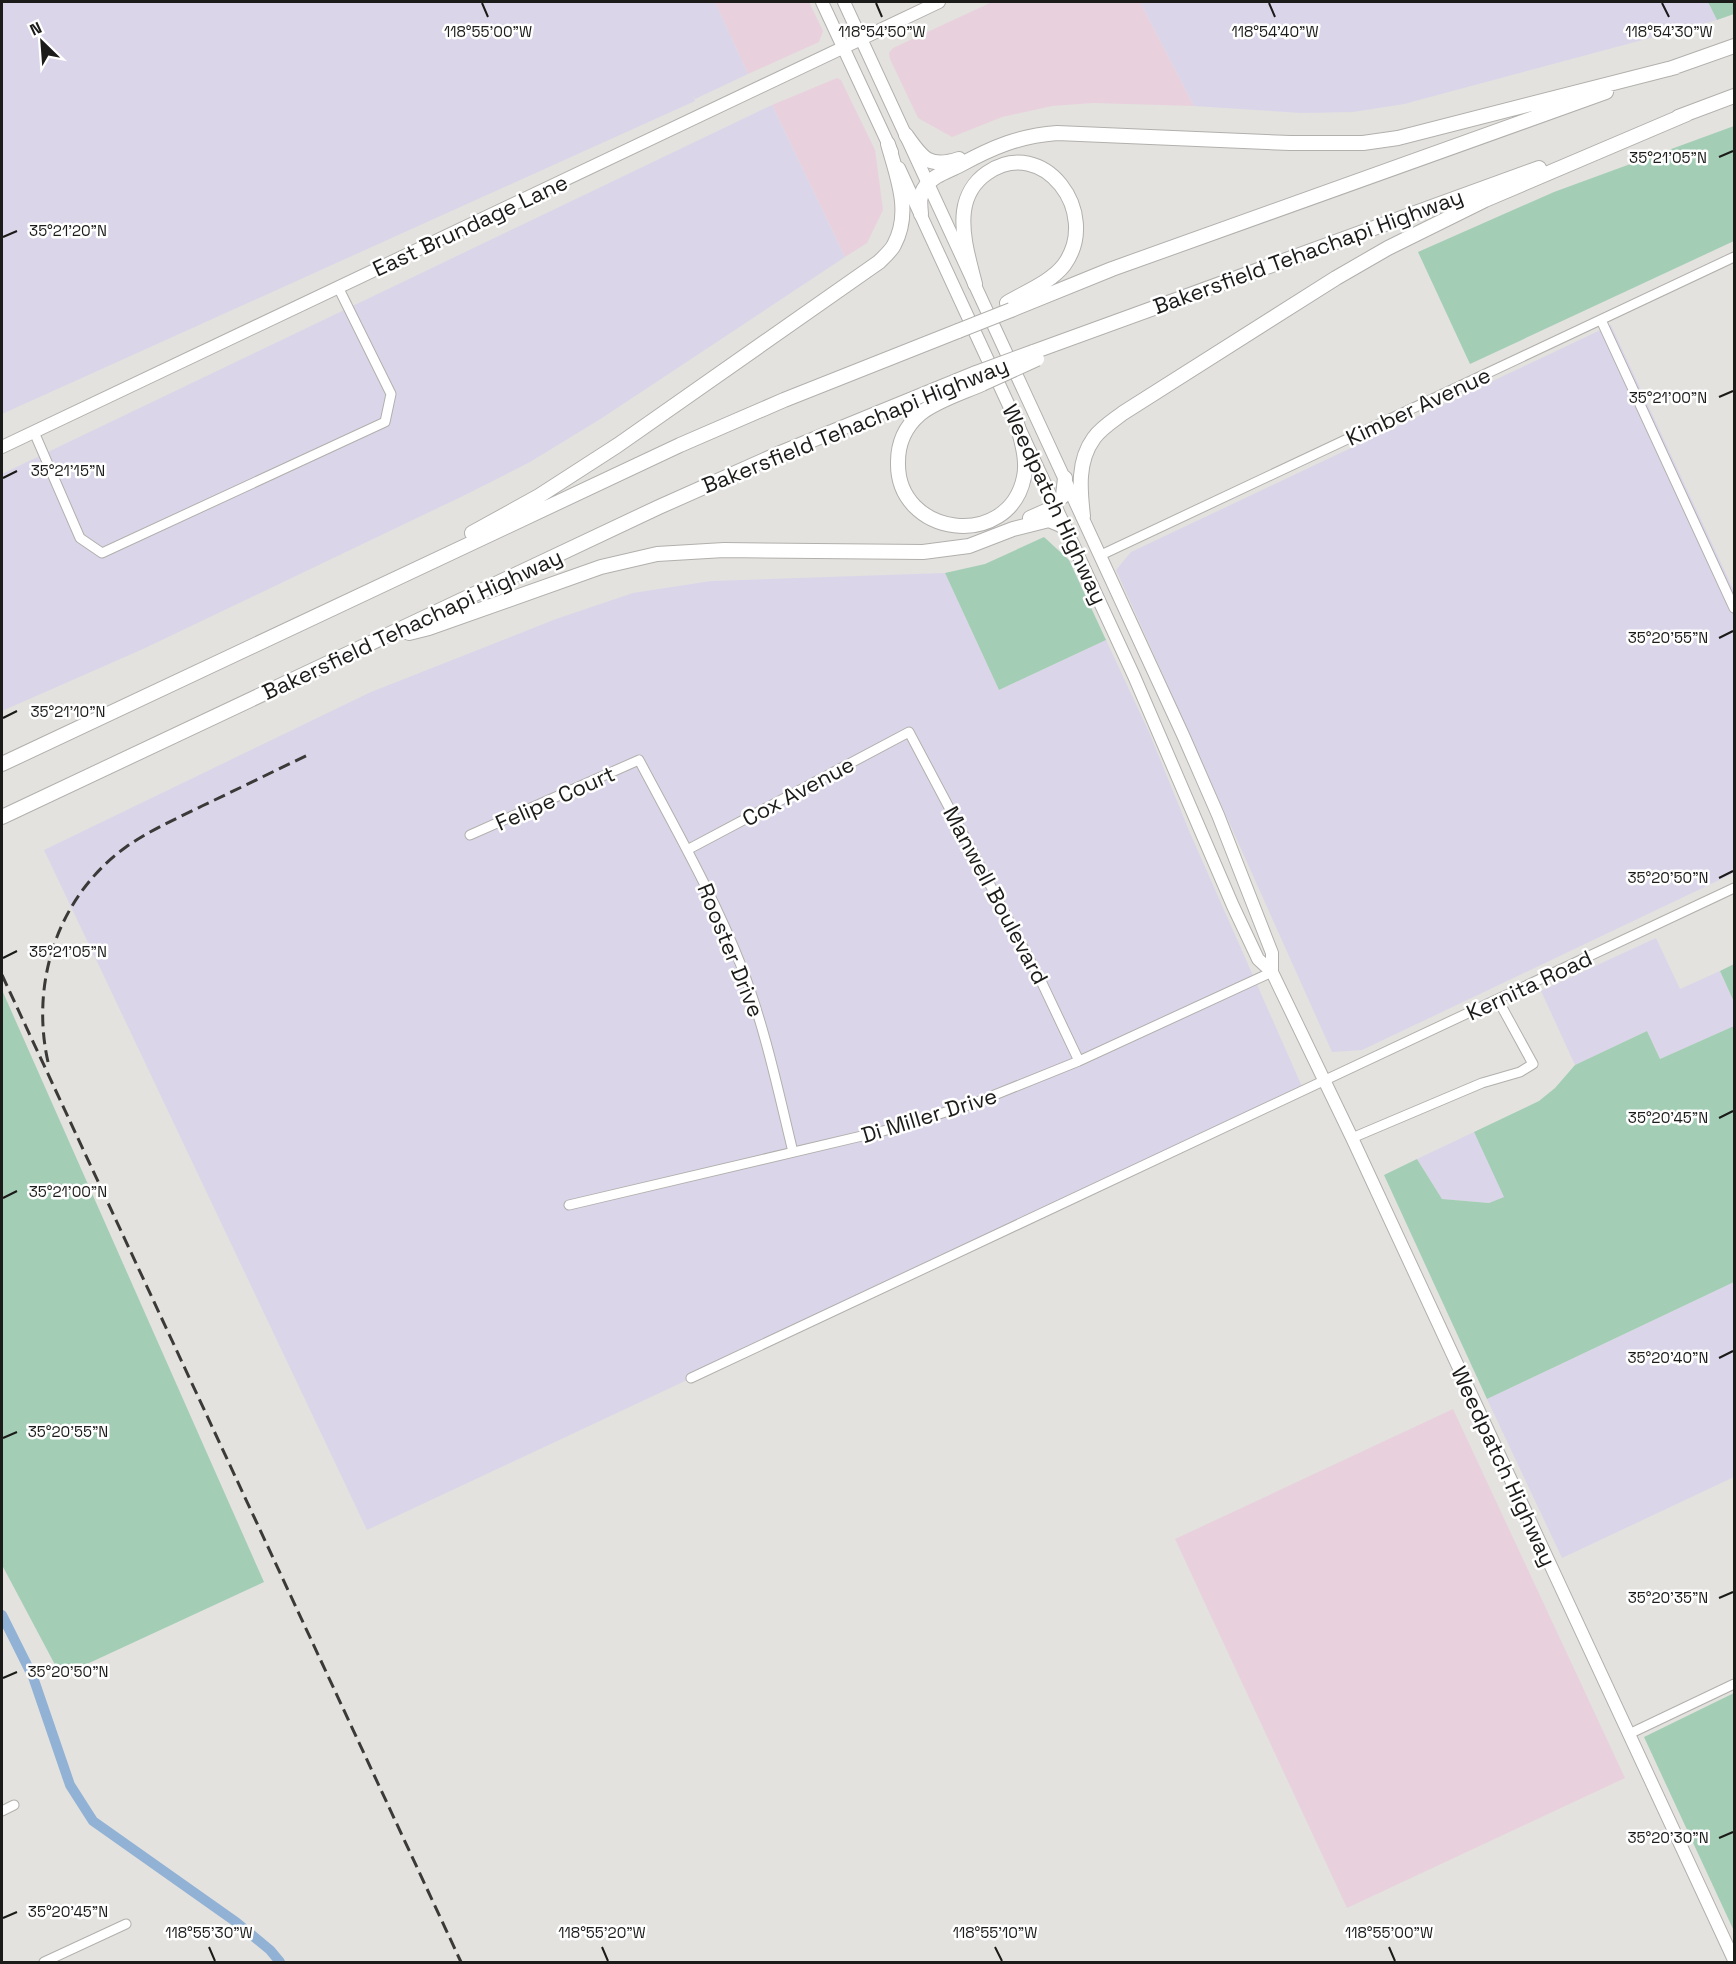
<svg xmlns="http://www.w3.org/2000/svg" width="1736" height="1964" viewBox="0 0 1736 1964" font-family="'Space Grotesk',sans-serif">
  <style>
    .commercial { fill: #e8d1dd }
    .industrial { fill: #dbd5ea }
    .green { fill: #a3ceb5 }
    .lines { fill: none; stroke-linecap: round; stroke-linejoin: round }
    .canal { stroke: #91b1d5; stroke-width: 10 }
    .minor-casing { stroke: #b2b0ad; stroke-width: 11 }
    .major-casing { stroke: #b2b0ad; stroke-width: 14 }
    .highway-casing { stroke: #b2b0ad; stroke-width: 16 }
    .minor { stroke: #fff; stroke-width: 9 }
    .major { stroke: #fff; stroke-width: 12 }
    .highway { stroke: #fff; stroke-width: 14 }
    .rail { stroke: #3b3a38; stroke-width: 3; stroke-dasharray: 12 6; stroke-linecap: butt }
    .highway-bridge-casing { stroke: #b2b0ad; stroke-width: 16; stroke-linecap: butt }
    .highway-bridge { stroke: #fff; stroke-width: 14 }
    .ticks { fill: none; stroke: #1b1b19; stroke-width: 2 }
    .labels { text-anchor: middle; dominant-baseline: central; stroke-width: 5; stroke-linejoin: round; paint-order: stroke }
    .street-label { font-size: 22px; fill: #1b1b19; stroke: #fff }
    .ticks-label { font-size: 15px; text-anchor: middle; fill: #1b1b19; stroke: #fff; stroke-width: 5; stroke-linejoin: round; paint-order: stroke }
  </style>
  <rect width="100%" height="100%" fill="#e3e2de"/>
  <!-- commercial -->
  <path class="commercial" d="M715,2H809L823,31L819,42L748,74Z
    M992,2H1140L1194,106L1093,103L1052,106L1002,117L952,137L918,118L890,59L889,53L893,48Z
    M837,78L841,80L875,150L883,210L867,243L845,257L772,105Z
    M1453,1409L1625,1778L1347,1908L1175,1539Z"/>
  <!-- industrial -->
  <path class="industrial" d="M2,2H715L748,74L695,99L693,95L695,101L2,414Z
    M1140,2H1708L1717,20L1404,104L1353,112L1301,113L1194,106Z
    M772,105L845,257L602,418L530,462L465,495L143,649L2,711V474Z
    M1611,325L1734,591V873L1362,1050L1332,1052L1116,570L1131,552Z
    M945,573L999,690L1106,640L1149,732L1190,833L1304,1091L367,1530L44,850L371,692L556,619L633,593L711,581Z
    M1656,938L1680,989L1720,971L1734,1002V1026L1660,1059L1647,1031L1575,1065L1541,991Z
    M1474,1132L1505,1197L1489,1203L1442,1199L1417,1159Z
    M1734,1282V1477L1562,1558L1487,1399Z"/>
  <!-- green -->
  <path class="green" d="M1708,2H1734V14L1717,20Z
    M1734,126V241L1470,364L1418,252L1554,192Z
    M1044,537L1069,560L1106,640L999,690L945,573L985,564Z
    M1734,964V1002L1720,971Z
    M2,990L264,1582L61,1676L2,1565Z
    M1734,1026V1282L1487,1399L1384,1175L1417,1159L1442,1199L1489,1203L1504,1197L1474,1132L1539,1101L1555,1088L1575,1065L1647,1031L1660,1059Z
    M1734,1693V1931L1644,1737Z"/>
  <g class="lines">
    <!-- canal -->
    <path class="canal" d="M2,1615L33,1677L70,1785L93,1821L236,1922L270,1950L280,1962"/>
    <!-- minor casing -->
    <g class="minor-casing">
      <path id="minor" d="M1601,320L1734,608
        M34,432L80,538L102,553L385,422L391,394L338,287
        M1101,555L1734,257
        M470,835L639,760C675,828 714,896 742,968C765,1028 778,1090 793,1152
        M687,850L909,732L1042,983L1079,1061
        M1352,1138L1482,1083L1520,1072L1533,1064L1498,1000
        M569,1205L883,1131L972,1104L1079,1061L1272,972
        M691,1378L1734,888
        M1629,1734L1734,1684
        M2,1811L14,1805
        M44,1962L126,1924"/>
    </g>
    <!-- major casing -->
    <g class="major-casing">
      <path id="major" d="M822,2L892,152
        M844,2L1183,735L1218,815L1272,953V972
        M899,168L1134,676L1233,906L1258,959L1272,972L1352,1138L1734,1960
        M2,447L939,2"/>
    </g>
    <!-- highway casing -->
    <g class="highway-casing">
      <path id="highway" d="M1669,69L1734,46
        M1678,117L1734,96
        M906,135C922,158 929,169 959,159
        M921,214C920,204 919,195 925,187C933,175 949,171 960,165C993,147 1019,136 1057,133L1290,143H1363L1398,138L1676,67
        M975,284C969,260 961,235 964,211C966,196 974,182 987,173C1043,134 1102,213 1064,265C1051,282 1025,292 1007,303
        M1011,310L1112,269L1606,92
        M1033,352L1539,168
        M982,384C964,392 935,401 920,414C906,426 898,443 898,462C896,537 1009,551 1024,477C1028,458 1020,437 1016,419
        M1083,516C1080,490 1077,461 1094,438C1101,428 1114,420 1123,413L1336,278L1388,248L1485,200L1687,114
        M1030,518L1048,510L1063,496L1065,478
        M472,533L539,496L618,445L879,262C884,257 891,251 894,245C912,212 897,177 888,144
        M409,633L429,628L601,567L657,554L724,550L923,552L969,546L1013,529L1049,520L1061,525L1069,533
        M2,764L680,445L784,400L958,331
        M2,817L659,507L778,454L976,373"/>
    </g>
    <!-- minor -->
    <use href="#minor" class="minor"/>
    <!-- major -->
    <use href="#major" class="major"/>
    <!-- highway -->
    <use href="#highway" class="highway"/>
    <!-- rail -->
    <path class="rail" d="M2,975L461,1962
      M48,1062C30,982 58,896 126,847C150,830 176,819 202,806C238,789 274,771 310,754"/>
    <!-- highway-bridge casing -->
    <g class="highway-bridge-casing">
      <path id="highway-bridge" d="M958,331L1011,310
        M976,373L1033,352
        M982,384L1037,359"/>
    </g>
    <!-- highway-bridge -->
    <use href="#highway-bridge" class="highway-bridge"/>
  </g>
  <!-- ticks -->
  <path class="ticks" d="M482,3L488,17M876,3L882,17M1269,3L1275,17M1662,3L1669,17M1719,157L1733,151M3,237L17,231M1719,397L1733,391M3,478L17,471M1719,638L1733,631M3,718L17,711M1719,878L1733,871M3,958L17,951M1719,1118L1733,1111M3,1198L17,1191M1719,1358L1733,1351M3,1438L17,1432M1719,1598L1733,1592M3,1678L17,1672M1719,1838L1733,1832M3,1918L17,1912M209,1947L215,1961M602,1947L608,1961M995,1947L1002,1961M1389,1947L1395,1961"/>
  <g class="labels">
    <!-- street labels -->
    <g class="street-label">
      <text transform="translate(470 225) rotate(-25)">East Brundage Lane</text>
      <text transform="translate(1308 251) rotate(-20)">Bakersfield Tehachapi Highway</text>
      <text transform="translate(1418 406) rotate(-25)">Kimber Avenue</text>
      <text transform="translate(855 425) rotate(-22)">Bakersfield Tehachapi Highway</text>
      <text transform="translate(1055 504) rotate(65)">Weedpatch Highway</text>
      <text transform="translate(412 624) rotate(-25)">Bakersfield Tehachapi Highway</text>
      <text transform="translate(798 791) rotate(-28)">Cox Avenue</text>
      <text transform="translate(555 798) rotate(-24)">Felipe Court</text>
      <text transform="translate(996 895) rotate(62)">Manwell Boulevard</text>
      <text transform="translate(731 950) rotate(68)">Rooster Drive</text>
      <text transform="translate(1529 985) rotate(-25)">Kernita Road</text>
      <text transform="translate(929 1115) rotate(-17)">Di Miller Drive</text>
      <text transform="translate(1504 1466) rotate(65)">Weedpatch Highway</text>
    </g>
  </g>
  <g class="ticks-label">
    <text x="488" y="37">118°55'00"W</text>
    <text x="882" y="37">118°54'50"W</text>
    <text x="1275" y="37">118°54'40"W</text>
    <text x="1669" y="37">118°54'30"W</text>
    <text x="1668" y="163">35°21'05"N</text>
    <text x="68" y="236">35°21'20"N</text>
    <text x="1668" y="403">35°21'00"N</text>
    <text x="68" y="476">35°21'15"N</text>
    <text x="1668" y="643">35°20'55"N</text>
    <text x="68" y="717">35°21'10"N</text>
    <text x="1668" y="883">35°20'50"N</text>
    <text x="68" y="957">35°21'05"N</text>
    <text x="1668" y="1123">35°20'45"N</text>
    <text x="68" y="1197">35°21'00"N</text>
    <text x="1668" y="1363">35°20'40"N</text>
    <text x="68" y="1437">35°20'55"N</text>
    <text x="1668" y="1603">35°20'35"N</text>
    <text x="68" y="1677">35°20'50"N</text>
    <text x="1668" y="1843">35°20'30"N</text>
    <text x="68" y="1917">35°20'45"N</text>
    <text x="209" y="1938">118°55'30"W</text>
    <text x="602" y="1938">118°55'20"W</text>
    <text x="995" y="1938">118°55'10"W</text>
    <text x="1389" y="1938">118°55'00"W</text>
  </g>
  <!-- border -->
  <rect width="1736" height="1964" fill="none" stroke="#1b1b19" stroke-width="6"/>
  <!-- north arrow -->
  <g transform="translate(42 42) rotate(335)" stroke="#ffffff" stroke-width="4.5" paint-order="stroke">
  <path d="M0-4.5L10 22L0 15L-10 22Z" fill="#1b1b19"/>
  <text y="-9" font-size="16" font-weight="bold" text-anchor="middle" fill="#1b1b19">N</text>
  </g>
</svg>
